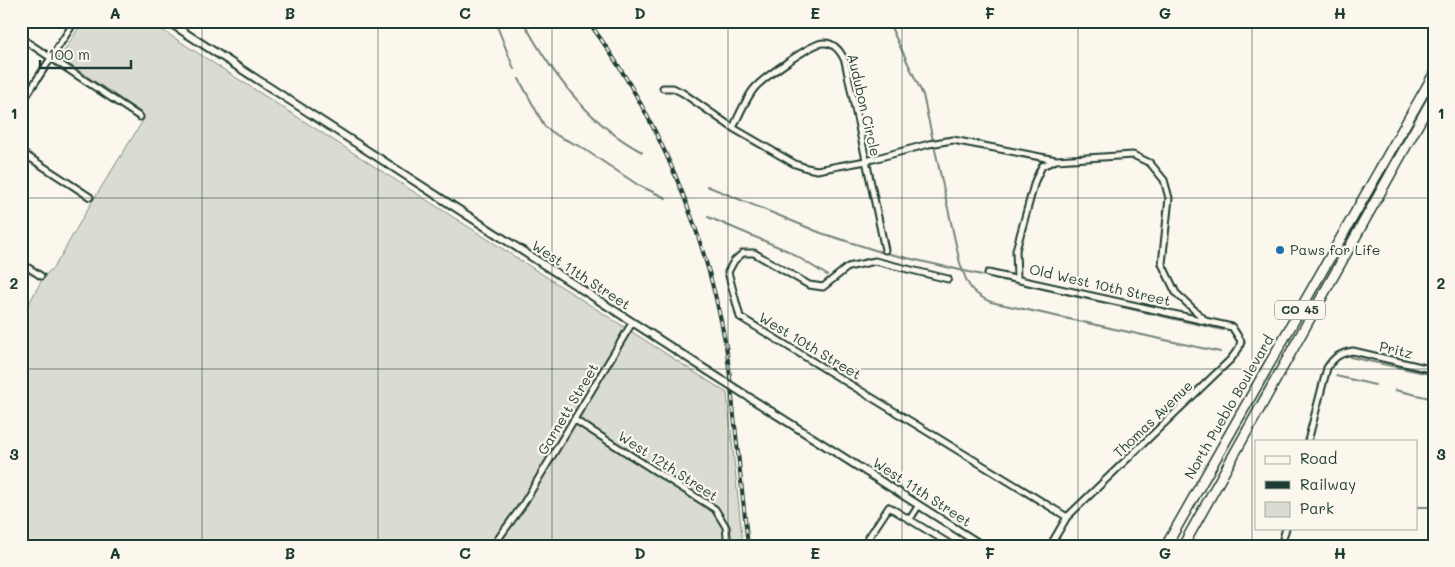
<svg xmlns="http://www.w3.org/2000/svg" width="1455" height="567" viewBox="0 0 1455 567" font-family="Mali,sans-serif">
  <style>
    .green { fill: #dbdcd1; stroke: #7d8c82 }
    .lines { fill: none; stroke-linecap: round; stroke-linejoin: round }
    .stream { stroke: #74847b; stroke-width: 2 }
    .minor-casing { stroke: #1f3d34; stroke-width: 9 }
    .tertiary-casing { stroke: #1f3d34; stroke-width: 10 }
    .primary-casing { stroke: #1f3d34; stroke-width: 12 }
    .minor { stroke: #fbf7ec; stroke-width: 5 }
    .tertiary { stroke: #fbf7ec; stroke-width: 6 }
    .primary { stroke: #fbf7ec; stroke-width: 9 }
    .rail-casing { stroke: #1f3d34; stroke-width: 4 }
    .rail { stroke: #fbf7ec; stroke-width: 2; stroke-dasharray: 5.5; stroke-linecap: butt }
    .tertiary-bridge-casing { stroke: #1f3d34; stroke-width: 10; stroke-linecap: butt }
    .tertiary-bridge { stroke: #fbf7ec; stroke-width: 6 }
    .grid { fill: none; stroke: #1f3d34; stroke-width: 1; stroke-opacity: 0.55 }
    .poi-dot { fill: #1f6fb2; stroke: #fbf7ec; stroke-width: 2 }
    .labels { text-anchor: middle; stroke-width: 4.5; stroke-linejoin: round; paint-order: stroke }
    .shield { fill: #fbf7ec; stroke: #61756b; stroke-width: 1 }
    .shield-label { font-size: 12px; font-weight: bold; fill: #1f3d34 }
    .street-label { font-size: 14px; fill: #1f3d34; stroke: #fbf7ec }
    .poi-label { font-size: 14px; fill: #1f3d34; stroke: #fbf7ec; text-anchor: start }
    .neatline { fill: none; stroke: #1f3d34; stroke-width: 2 }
    .grid-label { font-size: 16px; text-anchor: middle; font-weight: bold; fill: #1f3d34 }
  </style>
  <rect width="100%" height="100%" fill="#fbf7ec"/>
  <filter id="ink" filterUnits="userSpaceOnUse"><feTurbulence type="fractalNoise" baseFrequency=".02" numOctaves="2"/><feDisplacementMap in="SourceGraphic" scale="10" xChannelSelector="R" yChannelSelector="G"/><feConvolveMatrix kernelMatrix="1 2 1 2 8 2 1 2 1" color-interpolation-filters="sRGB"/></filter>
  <g filter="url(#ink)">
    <!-- green -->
    <path class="green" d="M83,21h65l579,372 16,153 -722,-1v-227l23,-42 9,-8 8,-12 26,-46 57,-91 -2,-6 -82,-55z"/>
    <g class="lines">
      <!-- stream -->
      <path class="stream" d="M495,21l19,48
        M523,21c28,52 66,103 119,131
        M888,21l35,74 37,168c7,21 10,30 31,39l229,50
        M519,79l26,48 13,9 23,11 57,38 28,13
        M707,186l114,47 60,19 342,78
        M708,217l80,34 39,24
        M1350,357l84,18
        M1336,376l39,9
        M1395,390l39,9
        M1416,507h18"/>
      <!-- minor casing -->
      <g class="minor-casing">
        <path id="minor" d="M21,38l119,79
          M663,88h10l10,5 50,35 62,36 12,4 10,2 49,-9 63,-17 24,-4 103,20
          M21,104l54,-83
          M733,128c6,-13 12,-27 20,-38 7,-10 59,-47 70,-47 12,-1 18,9 22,18l40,189
          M21,152l69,45
          M21,263l20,13
          M988,273l244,54 9,14 -2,7 -8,11 -164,158 -17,29
          M1017,278l-1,-28 19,-69 7,-15 14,-6 77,-5 17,8 14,17 5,18 -7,66 14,29 28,26
          M948,279l-73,-18 -27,6 -25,20 -14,-2 -55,-32h-11l-9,8 -6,11 12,45 327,200
          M575,420l140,89 11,18 2,19
          M1308,441l19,-73c7,-11 13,-15 26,-17l81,19
          M910,519l9,-14
          M493,546l29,-40 110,-183
          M863,546l26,-39 64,39
          M1281,546l5,-18"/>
      </g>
      <!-- tertiary casing -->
      <g class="tertiary-casing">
        <path id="tertiary" d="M167,21l541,350
          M758,403l225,143"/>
      </g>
      <!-- primary casing -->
      <g class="primary-casing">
        <path id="primary" d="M1166,546l268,-472
          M1183,546l251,-450"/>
      </g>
      <!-- minor -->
      <use href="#minor" class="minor"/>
      <!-- tertiary -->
      <use href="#tertiary" class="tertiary"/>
      <!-- primary -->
      <use href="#primary" class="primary"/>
      <!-- rail casing -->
      <g class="rail-casing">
        <path id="rail" d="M588,21c70,95 117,209 138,325 4,26 6,53 9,79 4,40 9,81 13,121"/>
      </g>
      <!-- rail -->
      <use href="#rail" class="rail"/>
      <!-- tertiary-bridge casing -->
      <g class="tertiary-bridge-casing">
        <path id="tertiary-bridge" d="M708,371l50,32"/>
      </g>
      <!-- tertiary-bridge -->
      <use href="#tertiary-bridge" class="tertiary-bridge"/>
    </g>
  </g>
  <!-- grid -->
  <path class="grid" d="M202,21v525M378,21v525M552,21v525M728,21v525M902,21v525M1078,21v525M1252,21v525M21,198h1413M21,369h1413"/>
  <!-- markers -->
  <circle class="poi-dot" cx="1280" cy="250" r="5"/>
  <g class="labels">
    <!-- shield labels -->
    <rect class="shield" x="1275" y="300.5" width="50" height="19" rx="4"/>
    <g class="shield-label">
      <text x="1300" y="314">CO 45</text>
    </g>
    <!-- street labels -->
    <g class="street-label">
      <text transform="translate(864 105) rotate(77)" y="5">Audubon Circle</text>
      <text transform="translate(581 275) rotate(33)" y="5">West 11th Street</text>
      <text transform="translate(1100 285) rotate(13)" y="5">Old West 10th Street</text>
      <text transform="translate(810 346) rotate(31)" y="5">West 10th Street</text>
      <text transform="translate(1396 350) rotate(13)" y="5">Pritz</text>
      <text transform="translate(1229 407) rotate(-60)" y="5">North Pueblo Boulevard</text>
      <text transform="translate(568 409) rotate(-59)" y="5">Garnett Street</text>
      <text transform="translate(1153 419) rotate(-44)" y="5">Thomas Avenue</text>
      <text transform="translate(668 466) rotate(33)" y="5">West 12th Street</text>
      <text transform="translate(922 492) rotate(33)" y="5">West 11th Street</text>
    </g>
    <!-- poi labels -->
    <g class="poi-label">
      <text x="1290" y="255">Paws for Life</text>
    </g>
  </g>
  <!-- margin -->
  <rect width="1455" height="567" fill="none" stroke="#fbf7ec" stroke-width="55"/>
  <!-- legend -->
  <rect x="1255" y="440" width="162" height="90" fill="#fbf7ec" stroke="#a3ada2"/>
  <rect x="1265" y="456" width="25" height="8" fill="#fbf7ec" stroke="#a3ada2"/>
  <text x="1300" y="464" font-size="15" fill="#1f3d34">Road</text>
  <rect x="1265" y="481" width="25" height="8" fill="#1f3d34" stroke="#a3ada2"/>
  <text x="1300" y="490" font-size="15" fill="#1f3d34">Railway</text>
  <rect x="1265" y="502" width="25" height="15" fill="#dbdcd1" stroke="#a3ada2"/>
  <text x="1300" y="514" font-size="15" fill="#1f3d34">Park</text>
  <!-- scale -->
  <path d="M40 60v8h91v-8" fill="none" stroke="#1f3d34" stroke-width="2.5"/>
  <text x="48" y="60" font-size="15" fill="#1f3d34" stroke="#fbf7ec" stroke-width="4" paint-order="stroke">100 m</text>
  <rect x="28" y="28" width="1400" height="512" class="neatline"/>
  <g class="grid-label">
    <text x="115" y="19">A</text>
    <text x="290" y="19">B</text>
    <text x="465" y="19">C</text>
    <text x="640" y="19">D</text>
    <text x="815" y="19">E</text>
    <text x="990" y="19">F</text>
    <text x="1165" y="19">G</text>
    <text x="1340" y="19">H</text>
    <text x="14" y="119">1</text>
    <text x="1441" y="119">1</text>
    <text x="14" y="289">2</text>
    <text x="1441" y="289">2</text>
    <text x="14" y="460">3</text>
    <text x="1441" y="460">3</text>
    <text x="115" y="559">A</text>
    <text x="290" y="559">B</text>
    <text x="465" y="559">C</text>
    <text x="640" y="559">D</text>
    <text x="815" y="559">E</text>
    <text x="990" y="559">F</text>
    <text x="1165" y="559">G</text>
    <text x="1340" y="559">H</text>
  </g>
</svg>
